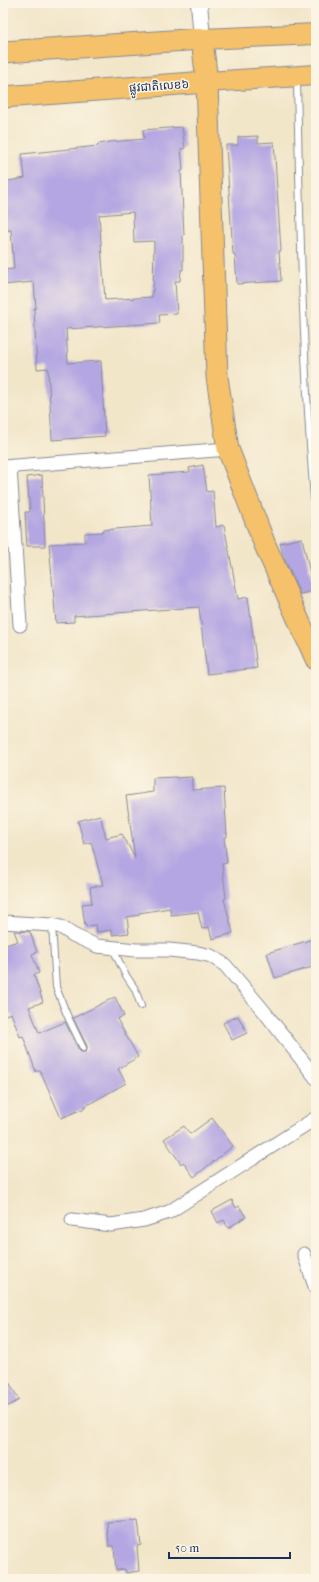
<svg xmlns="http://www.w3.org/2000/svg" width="319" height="1582" viewBox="0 0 319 1582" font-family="'IM FELL French Canon','Noto Sans Khmer',serif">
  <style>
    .building { fill: #b4a6e2; fill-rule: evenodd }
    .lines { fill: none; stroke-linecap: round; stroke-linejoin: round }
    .service-casing { stroke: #868a94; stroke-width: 8 }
    .minor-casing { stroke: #868a94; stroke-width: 15 }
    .tertiary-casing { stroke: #868a94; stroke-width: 18 }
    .primary-casing { stroke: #868a94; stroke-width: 22 }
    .trunk-casing { stroke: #868a94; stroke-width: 23 }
    .service { stroke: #fff; stroke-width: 6 }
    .minor { stroke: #fff; stroke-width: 13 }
    .tertiary { stroke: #fff; stroke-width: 16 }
    .primary { stroke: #f5c16b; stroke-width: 20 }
    .trunk { stroke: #f5c16b; stroke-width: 21 }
    .labels { text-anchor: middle; stroke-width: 3; stroke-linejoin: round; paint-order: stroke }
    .street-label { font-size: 12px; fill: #1b2f5e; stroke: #fcf5e5 }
  </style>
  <rect width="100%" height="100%" fill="#fcf5e5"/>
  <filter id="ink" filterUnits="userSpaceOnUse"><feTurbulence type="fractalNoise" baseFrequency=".025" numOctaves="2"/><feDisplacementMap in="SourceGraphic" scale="8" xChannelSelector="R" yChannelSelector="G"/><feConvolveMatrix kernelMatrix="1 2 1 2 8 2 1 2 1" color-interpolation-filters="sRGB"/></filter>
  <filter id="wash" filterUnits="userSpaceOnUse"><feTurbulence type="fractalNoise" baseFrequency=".012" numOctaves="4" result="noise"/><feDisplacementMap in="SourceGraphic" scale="16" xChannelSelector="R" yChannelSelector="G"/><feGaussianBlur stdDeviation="0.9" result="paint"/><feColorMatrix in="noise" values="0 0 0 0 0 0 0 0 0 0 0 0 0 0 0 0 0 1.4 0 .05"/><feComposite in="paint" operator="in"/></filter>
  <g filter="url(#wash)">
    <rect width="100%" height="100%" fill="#f2e6c9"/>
    <g id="blocks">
      <!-- building -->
      <path class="building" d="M182,127l3,21 -4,1 2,21 -2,1 3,64h-1v35h-2l-1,11h-5l2,33 -18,1 1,8 -94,6 2,34 33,-2 4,75 -53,4 -4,-72 -11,1 -3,-61h2l-2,-26 -31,3v-15l11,-1 -3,-39 -8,1v-49l22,-4 -3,-24 76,-8v-2l12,-2 34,-3 -1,-9zM133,212l1,30 20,-1 -1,50h-1v6l-47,3 -6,-85z
        M258,136v7l16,-1 7,109h-2l2,30 -44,3 -2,-30h-2l-7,-109h12v-8z
        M203,465l4,27 6,-1 3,36 8,-2 14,74 10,-2 9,71 -50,6 -8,-67 -125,9v6l-18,1 -7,-79 36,-2v-9l18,-1v-2l49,-4 -3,-51 41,-3 -1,-4z
        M42,475l3,71h-18l-2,-34h5l-3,-35z
        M302,538l12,53 -14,3 -17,-39 -3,-12z
        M176,777v1l16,-1v13l32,-2 3,49h-3l3,26 -5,1 4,34 -2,1 9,34 -21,6 -3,-12 -7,2 -4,-17 -27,3 -1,-7 -31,5v2l-12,2 2,16 -17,2v-5l-15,2 -1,-7 -11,1 -3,-22 10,-1 -2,-16 13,-2 -12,-43 -7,2 -6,-23 22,-6 6,23 16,-4 13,24 -9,-62 27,-4v-14z
        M14,931l16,1 7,20 -5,2 7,19 -5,2 9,27 -14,5 10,26 26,-11 14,28 2,2h4l2,-2v-4l-14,-28 42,-21 9,19 -7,3 21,38 -20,12 8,14 -42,24 1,1 -24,10 -21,-48 -4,2 -13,-36 -3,1 -9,-24 -8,3v-70l15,-5z
        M316,938v28l-41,12 -8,-25z
        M238,1016l9,17 -15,7 -9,-17z
        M212,1118l21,28 -39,31 -11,-15 -2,2 -17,-25 20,-13 6,8z
        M232,1200l4,8 3,-2 7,11 -18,11 -4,-8 -6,3 -6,-12z
        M3,1371l16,29 -16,9z
        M138,1520l3,25 -4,1 2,25 -13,2 -1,-4 -9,1 -2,-24h-5l-2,-24z"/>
    </g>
  </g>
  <g filter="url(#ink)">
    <use href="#blocks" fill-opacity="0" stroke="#868a94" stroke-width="1"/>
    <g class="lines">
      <!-- service casing -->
      <g class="service-casing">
        <path id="service" d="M297,80c3,147 6,295 19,443
          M316,146v10
          M52,925l4,62 11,28 16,33
          M113,949l12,25 10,15 6,17"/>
      </g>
      <!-- minor casing -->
      <g class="minor-casing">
        <path id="minor" d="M3,467l225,-18
          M10,467l10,158
          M3,922l49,3 9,2 12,8 24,11 39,4h33l29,3 13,3 14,9 38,45 53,68
          M72,1220l39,5 33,-5 25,-8 147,-94
          M304,1254l12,35"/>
      </g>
      <!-- tertiary casing -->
      <g class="tertiary-casing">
        <path id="tertiary" d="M199,3l3,36"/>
      </g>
      <!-- primary casing -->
      <g class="primary-casing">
        <path id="primary" d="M202,39l114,-5
          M207,82l109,-7"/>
      </g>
      <!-- trunk casing -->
      <g class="trunk-casing">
        <path id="trunk" d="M3,52l199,-13 5,43 10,295 11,72 37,96 51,114
          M3,97l204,-15"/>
      </g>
      <!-- service -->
      <use href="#service" class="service"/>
      <!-- minor -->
      <use href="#minor" class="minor"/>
      <!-- tertiary -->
      <use href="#tertiary" class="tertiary"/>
      <!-- primary -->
      <use href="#primary" class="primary"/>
      <!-- trunk -->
      <use href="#trunk" class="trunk"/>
    </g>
  </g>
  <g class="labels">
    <!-- street labels -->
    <g class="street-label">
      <text transform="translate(159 86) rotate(-4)" y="4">ផ្លូវជាតិលេខ៦</text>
    </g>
  </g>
  <!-- margin -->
  <rect width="319" height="1582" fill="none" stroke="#fcf5e5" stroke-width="16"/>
  <!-- scale -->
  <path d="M169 1552v6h121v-6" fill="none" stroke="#1b2f5e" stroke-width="2"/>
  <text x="175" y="1552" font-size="12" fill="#1b2f5e" stroke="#fcf5e5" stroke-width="3" paint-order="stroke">50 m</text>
</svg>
